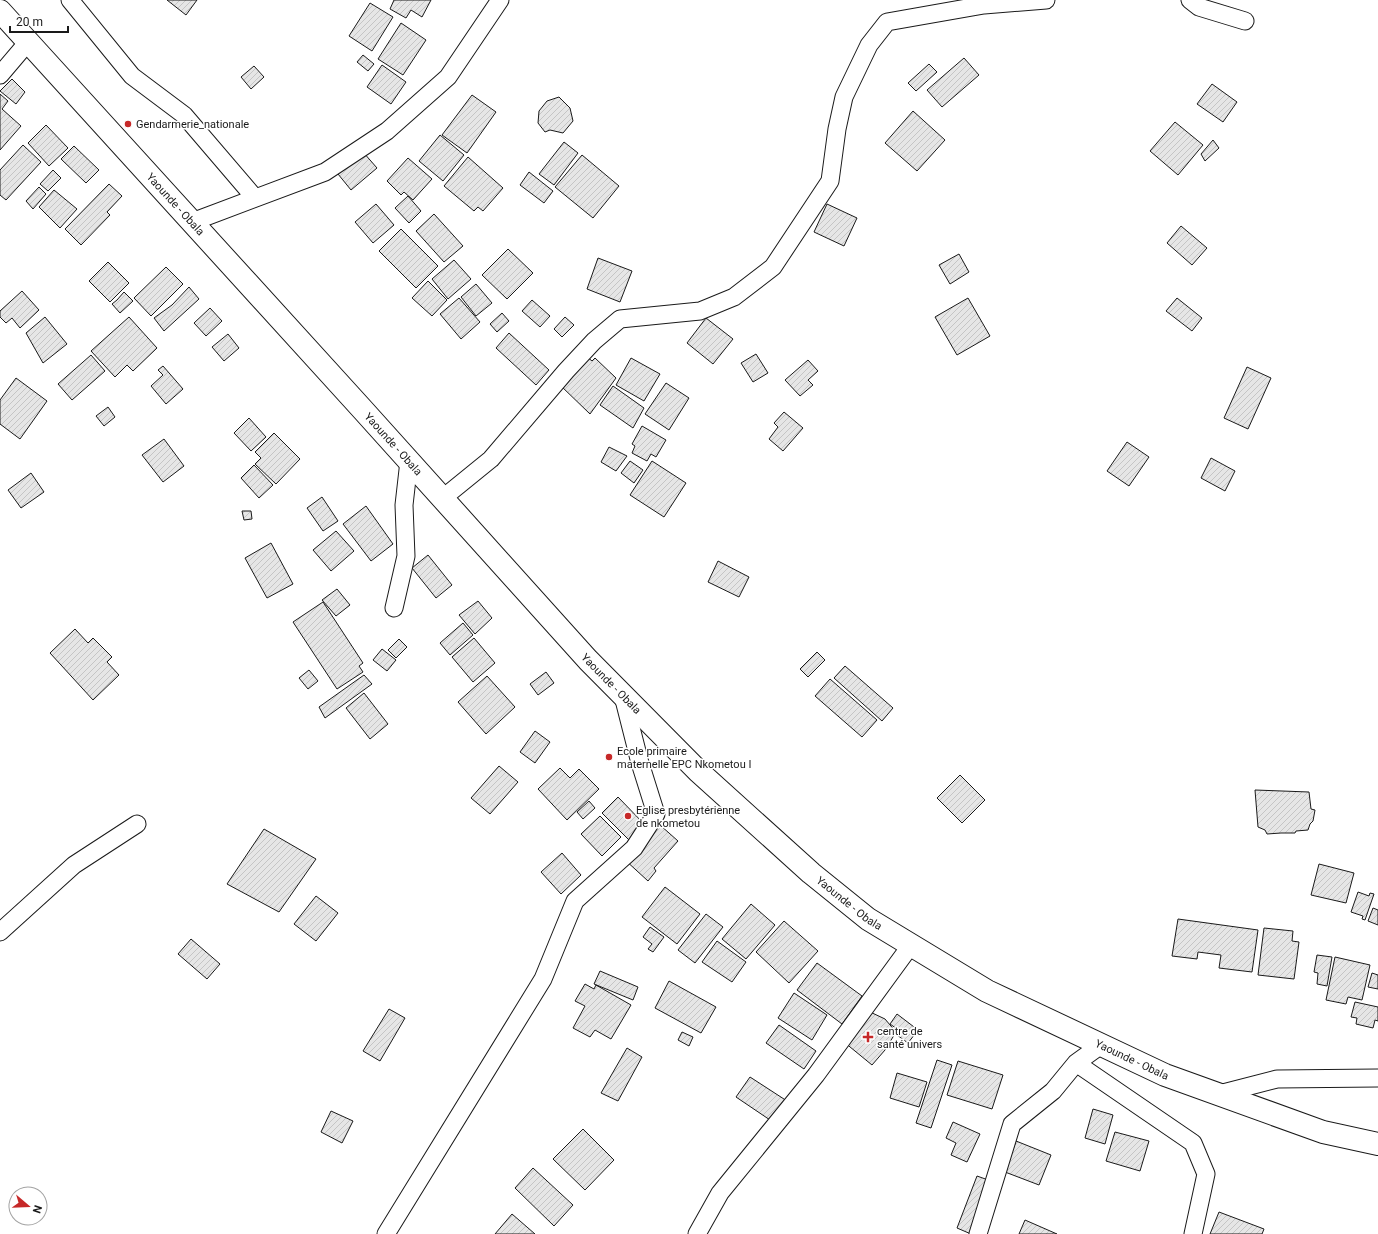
<svg xmlns="http://www.w3.org/2000/svg" width="1378" height="1234" viewBox="0 0 1378 1234" font-family="Roboto,sans-serif">
  <style>
    .building { fill: url(#building-hatch); stroke: #1a1a1a }
    .lines { fill: none; stroke-linecap: round; stroke-linejoin: round }
    .minor-casing { stroke: #1a1a1a; stroke-width: 19 }
    .trunk-casing { stroke: #1a1a1a; stroke-width: 24 }
    .minor { stroke: #fff; stroke-width: 17 }
    .trunk { stroke: #fff; stroke-width: 22 }
    .poi-dot { fill: #c62828; stroke: #fff; stroke-width: 1.5 }
    .labels { text-anchor: middle; stroke-width: 3; stroke-linejoin: round; paint-order: stroke }
    .poi-label { font-size: 11px; fill: #1a1a1a; stroke: #fff; text-anchor: start }
    .street-label { font-size: 11px; fill: #1a1a1a; stroke: #fff }
  </style>
  <defs>
    <pattern id="building-hatch" width="6" height="6" patternUnits="userSpaceOnUse"><rect width="6" height="6" fill="#e6e6e6"/><path d="M-1 1l2-2M0 6l6-6M5 7l2-2" fill="none" stroke="#c5c5c5"/></pattern>
  </defs>
  <rect width="100%" height="100%" fill="#fff"/>
  <!-- building -->
  <path class="building" d="M167,0h30l-11,15z
    M394,0h37l-9,17 -11,-7 -5,8 -16,-9z
    M370,3l23,14 -21,34 -23,-15z
    M401,23l25,17 -23,35 -25,-16z
    M363,55l11,9 -6,7 -11,-9z
    M964,58l15,17 -37,32 -15,-17z
    M929,64l8,8 -21,19 -8,-8z
    M382,65l24,17 -15,22 -24,-17z
    M254,66l10,11 -13,12 -10,-12z
    M12,79l13,13 -9,12 -16,-13z
    M1212,84l25,18 -14,20 -26,-18z
    M0,94l8,7 -6,8 19,17 -21,24z
    M472,95l24,17 -29,41 -25,-18z
    M559,97l11,11 3,13 -10,12 -13,-3 -5,2 -7,-9 1,-12 8,-10z
    M913,111l32,29 -28,31 -32,-28z
    M1175,122l28,23 -25,30 -28,-24z
    M46,125l22,23 -19,18 -21,-23z
    M440,135l24,20 -21,26 -24,-20z
    M1213,140l6,8 -14,13 -4,-7z
    M564,142l14,11 -24,32 -15,-11z
    M23,145l18,17 -35,38 -6,-5v-25z
    M74,146l25,24 -13,13 -25,-24z
    M363,152l14,16 -26,22 -13,-16z
    M582,155l37,31 -26,32 -38,-31z
    M468,157l35,31 -20,23 -5,-4 -4,4 -30,-25z
    M408,158l24,21 -19,21 -9,-8 -3,3 -14,-14z
    M53,170l8,8 -13,13 -8,-7z
    M529,172l24,19 -9,12 -24,-18z
    M109,184l13,12 -15,16 3,3 -29,30 -16,-16z
    M39,187l7,7 -13,15 -7,-8z
    M54,190l23,19 -17,19 -21,-21z
    M408,196l13,15 -12,12 -14,-15z
    M376,204l18,21 -21,18 -18,-21z
    M827,204l30,14 -13,28 -30,-14z
    M434,214l29,32 -19,16 -28,-31z
    M1181,226l26,22 -15,17 -25,-22z
    M401,229l37,37 -22,22 -37,-37z
    M508,249l25,24 -26,26 -25,-24z
    M959,254l10,18 -19,12 -11,-19z
    M598,258l34,13 -12,31 -33,-13z
    M454,260l17,19 -23,20 -16,-20z
    M108,262l21,21 -19,19 -21,-21z
    M166,267l17,17 -32,32 -17,-18z
    M428,281l19,19 -15,16 -20,-18z
    M476,284l16,19 -16,13 -15,-19z
    M189,287l10,12 -35,32 -10,-13 18,-13z
    M22,291l17,19 -19,18 -8,-10 -6,5 -6,-6v-6z
    M124,292l9,9 -13,12 -8,-9 5,-4z
    M459,298l21,24 -19,17 -21,-25z
    M968,298l22,38 -33,19 -22,-38z
    M1177,298l25,20 -10,13 -26,-20z
    M532,300l18,16 -10,11 -18,-16z
    M210,308l12,13 -16,15 -12,-13z
    M502,313l7,8 -12,11 -7,-8z
    M45,317l22,27 -24,19 -17,-30z
    M129,317l28,31 -24,23 -6,-6 -12,12 -24,-26z
    M565,317l9,8 -12,12 -8,-8z
    M706,318l27,21 -20,25 -26,-21z
    M509,333l40,37 -13,15 -40,-37z
    M228,334l11,14 -15,13 -12,-14z
    M756,354l12,19 -15,9 -12,-19z
    M91,355l14,16 -33,29 -14,-16z
    M586,356l6,5 3,-3 21,20 -26,36 -30,-29z
    M631,358l29,16 -16,27 -28,-16z
    M808,360l10,11 -10,9 5,5 -13,11 -15,-16z
    M163,366l20,23 -17,15 -15,-18 12,-11 -5,-5z
    M1247,367l24,11 -23,51 -24,-11z
    M16,378l31,23 -27,38 -20,-15v-24z
    M666,383l23,15 -20,32 -24,-16z
    M613,386l31,22 -11,20 -33,-23z
    M108,407l7,10 -11,9 -8,-10z
    M784,412l19,16 -20,23 -14,-12 9,-12 -4,-4z
    M249,418l17,19 -15,14 -17,-18z
    M642,426l24,14 -10,17 -5,-3 -4,7 -15,-8 3,-7 -3,-2z
    M274,433l26,26 -24,25 -21,-20 6,-6 -6,-6z
    M164,439l20,27 -21,16 -21,-27z
    M1127,442l22,15 -20,29 -22,-15z
    M609,447l18,9 -11,15 -15,-9z
    M1211,458l24,13 -10,20 -24,-13z
    M630,461l13,9 -9,13 -13,-10z
    M652,461l34,22 -22,34 -34,-22z
    M254,465l19,20 -14,13 -18,-20z
    M31,473l13,19 -23,16 -13,-18z
    M322,497l16,24 -15,10 -16,-23z
    M366,506l27,38 -22,17 -28,-37z
    M242,511h9l1,8 -8,1z
    M336,531l18,20 -23,20 -18,-21z
    M271,543l22,41 -26,14 -22,-40z
    M428,555l24,30 -16,13 -24,-30z
    M718,561l31,16 -10,20 -31,-15z
    M337,589l13,16 -14,11 -14,-16z
    M478,601l14,17 -17,16 -16,-19z
    M323,602l40,61 -4,3 4,6 -26,17 -44,-67z
    M463,623l10,12 -23,20 -10,-12z
    M75,629l13,14 5,-5 19,19 -5,5 12,13 -26,25 -43,-47z
    M474,638l21,25 -22,19 -21,-25z
    M399,639l8,8 -11,11 -8,-8z
    M382,649l14,11 -9,11 -14,-11z
    M817,652l8,8 -17,17 -8,-8z
    M845,666l48,42 -11,13 -48,-43z
    M309,670l9,11 -10,8 -9,-11z
    M546,672l8,11 -16,12 -8,-11z
    M364,675l8,9 -47,34 -6,-11z
    M487,676l28,31 -29,27 -28,-32z
    M830,679l47,41 -15,17 -47,-41z
    M364,693l24,31 -18,15 -24,-31z
    M535,731l15,11 -15,21 -15,-11z
    M499,766l19,16 -28,32 -19,-16z
    M560,768l10,10 9,-9 20,20 -32,31 -29,-31z
    M960,775l25,25 -23,23 -25,-25z
    M1255,790l54,2 2,17 4,1 -2,11 -3,3 -2,6 -12,1 -1,2h-14l-14,1 -2,-4 -7,-3z
    M618,797l28,29 -15,16 -29,-29z
    M589,801l6,7 -12,11 -6,-7z
    M600,816l21,21 -19,19 -21,-22z
    M660,825l18,16 -24,27 2,3 -8,10 -24,-22 10,-5z
    M264,829l52,30 -37,53 -52,-28z
    M562,853l19,22 -20,19 -20,-22z
    M1319,864l35,9 -8,30 -35,-8z
    M665,887l35,27 -23,30 -35,-27z
    M1358,892l11,4 1,-3 4,1 -9,26 -3,-1 1,-3 -12,-4z
    M316,896l22,17 -22,28 -22,-17z
    M751,904l24,21 -29,34 -24,-20z
    M1373,908l5,2v15l-10,-4z
    M706,914l17,13 -28,36 -17,-13z
    M1178,919l80,11 -6,42 -33,-4 2,-13 -23,-3 -1,7 -25,-3z
    M784,921l34,30 -29,32 -33,-31z
    M650,927l14,10 -11,15 -5,-3 4,-5 -9,-7z
    M1264,928l29,3 -1,10 7,1 -5,37 -36,-4z
    M191,939l29,25 -13,15 -29,-25z
    M717,941l29,21 -14,20 -30,-20z
    M1317,955l15,2 -5,29 -10,-2 1,-11 -4,-1z
    M1335,957l35,8 -8,35 -14,-3 -2,7 -20,-4z
    M817,963l45,33 -20,28 -45,-34z
    M600,971l38,16 -5,13 -39,-16z
    M1372,973l6,2v14l-10,-2z
    M669,981l47,26 -15,26 -46,-25z
    M585,984l9,5 2,-4 35,20 -20,34 -16,-9 -5,7 -17,-9 12,-22 -10,-5z
    M794,993l33,22 -15,25 -34,-22z
    M1355,1002l23,5v14l-3,-1 -2,8 -17,-4 1,-6 -6,-1z
    M389,1009l16,9 -25,43 -17,-10z
    M868,1011l17,8 11,13 -11,18 -13,15 -28,-23z
    M897,1014l21,16 -10,13 -11,-8 3,-4 -10,-7z
    M779,1025l37,26 -12,18 -38,-26z
    M682,1032l11,5 -4,9 -11,-6z
    M627,1048l15,9 -24,44 -17,-8z
    M937,1060l15,5 -21,63 -15,-5z
    M958,1061l45,14 -11,34 -45,-14z
    M897,1073l30,9 -8,25 -29,-9z
    M750,1077l37,24 -14,21 -37,-25z
    M1093,1109l20,6 -8,29 -20,-6z
    M331,1111l22,10 -11,22 -21,-11z
    M953,1122l27,12 -13,28 -16,-7 5,-12 -10,-5z
    M583,1129l31,31 -29,30 -32,-31z
    M1115,1132l34,9 -9,30 -34,-10z
    M1016,1141l35,14 -12,30 -34,-13z
    M533,1168l40,37 -19,21 -39,-38z
    M977,1176l14,5 -20,53 -14,-6z
    M1219,1212l45,17 -2,5h-52z
    M512,1214l23,20h-40z
    M1025,1220l32,14h-38z"/>
  <g class="lines">
    <!-- minor casing -->
    <g class="minor-casing">
      <path id="minor" d="M70,0l62,76 52,39 71,83
        M1190,0l9,7 46,14
        M0,75l28,-33
        M192,222l133,-50 62,-41 61,-54 52,-77
        M443,498l48,-39 75,-88 28,-30 26,-22 80,-8 34,-14 39,-30 57,-86 7,-52 7,-32 25,-52 18,-23 97,-17 62,-5
        M394,608l12,-52 -2,-51 5,-44
        M0,932l74,-67 63,-41
        M1076,1063l117,80 13,31 -13,60
        M1219,1094l58,-15 101,-1
        M386,1234l157,-255 32,-78 59,-53 22,-34 -16,-51 -17,-67
        M697,1234l23,-41 96,-118 95,-130
        M978,1234l34,-110 41,-33 23,-28 25,-18"/>
    </g>
    <!-- trunk casing -->
    <g class="trunk-casing">
      <g id="trunk">
        <path id="s1" d="M0,11l363,399 225,250 110,111 113,102 57,46 119,72 178,84 158,57 55,12"/>
      </g>
    </g>
    <!-- minor -->
    <use href="#minor" class="minor"/>
    <!-- trunk -->
    <use href="#trunk" class="trunk"/>
  </g>
  <!-- markers -->
  <g class="poi-dot">
    <circle cx="128" cy="124" r="4"/>
    <circle cx="609" cy="757" r="4"/>
    <circle cx="628" cy="816" r="4"/>
    <path d="M866 1031h4v4h4v4h-4v4h-4v-4h-4v-4h4z"/>
  </g>
  <g class="labels">
    <!-- poi labels -->
    <g class="poi-label">
      <text x="136" y="128">Gendarmerie_nationale</text>
      <text x="617" y="755">Ecole primaire<tspan x="617" dy="13">maternelle EPC Nkometou I</tspan></text>
      <text x="636" y="814">Eglise presbytérienne<tspan x="636" dy="13">de nkometou</tspan></text>
      <text x="877" y="1035">centre de<tspan x="877" dy="13">santé univers</tspan></text>
    </g>
    <!-- street labels -->
    <g class="street-label">
      <text dy="4" stroke="none"><textPath href="#s1" startOffset="261">Yaounde - Obala</textPath></text>
      <text dy="4" stroke="none"><textPath href="#s1" startOffset="585">Yaounde - Obala</textPath></text>
      <text dy="4" stroke="none"><textPath href="#s1" startOffset="909">Yaounde - Obala</textPath></text>
      <text dy="4" stroke="none"><textPath href="#s1" startOffset="1233">Yaounde - Obala</textPath></text>
      <text dy="4" stroke="none"><textPath href="#s1" startOffset="1557">Yaounde - Obala</textPath></text>
    </g>
  </g>
  <!-- north arrow -->
  <g transform="translate(28 1206) rotate(109)"><circle r="19" fill="#ffffff" stroke="#a3a3a3"/>
  <path d="M0-3L7 15L0 10L-7 15Z" fill="#c62828"/>
  <text y="-6" font-size="11" font-weight="bold" text-anchor="middle" fill="#1a1a1a">N</text>
  </g>
  <!-- scale -->
  <path d="M10 26v6h58v-6" fill="none" stroke="#1a1a1a" stroke-width="2"/>
  <text x="16" y="26" font-size="12" fill="#1a1a1a" stroke="#ffffff" stroke-width="3" paint-order="stroke">20 m</text>
</svg>
